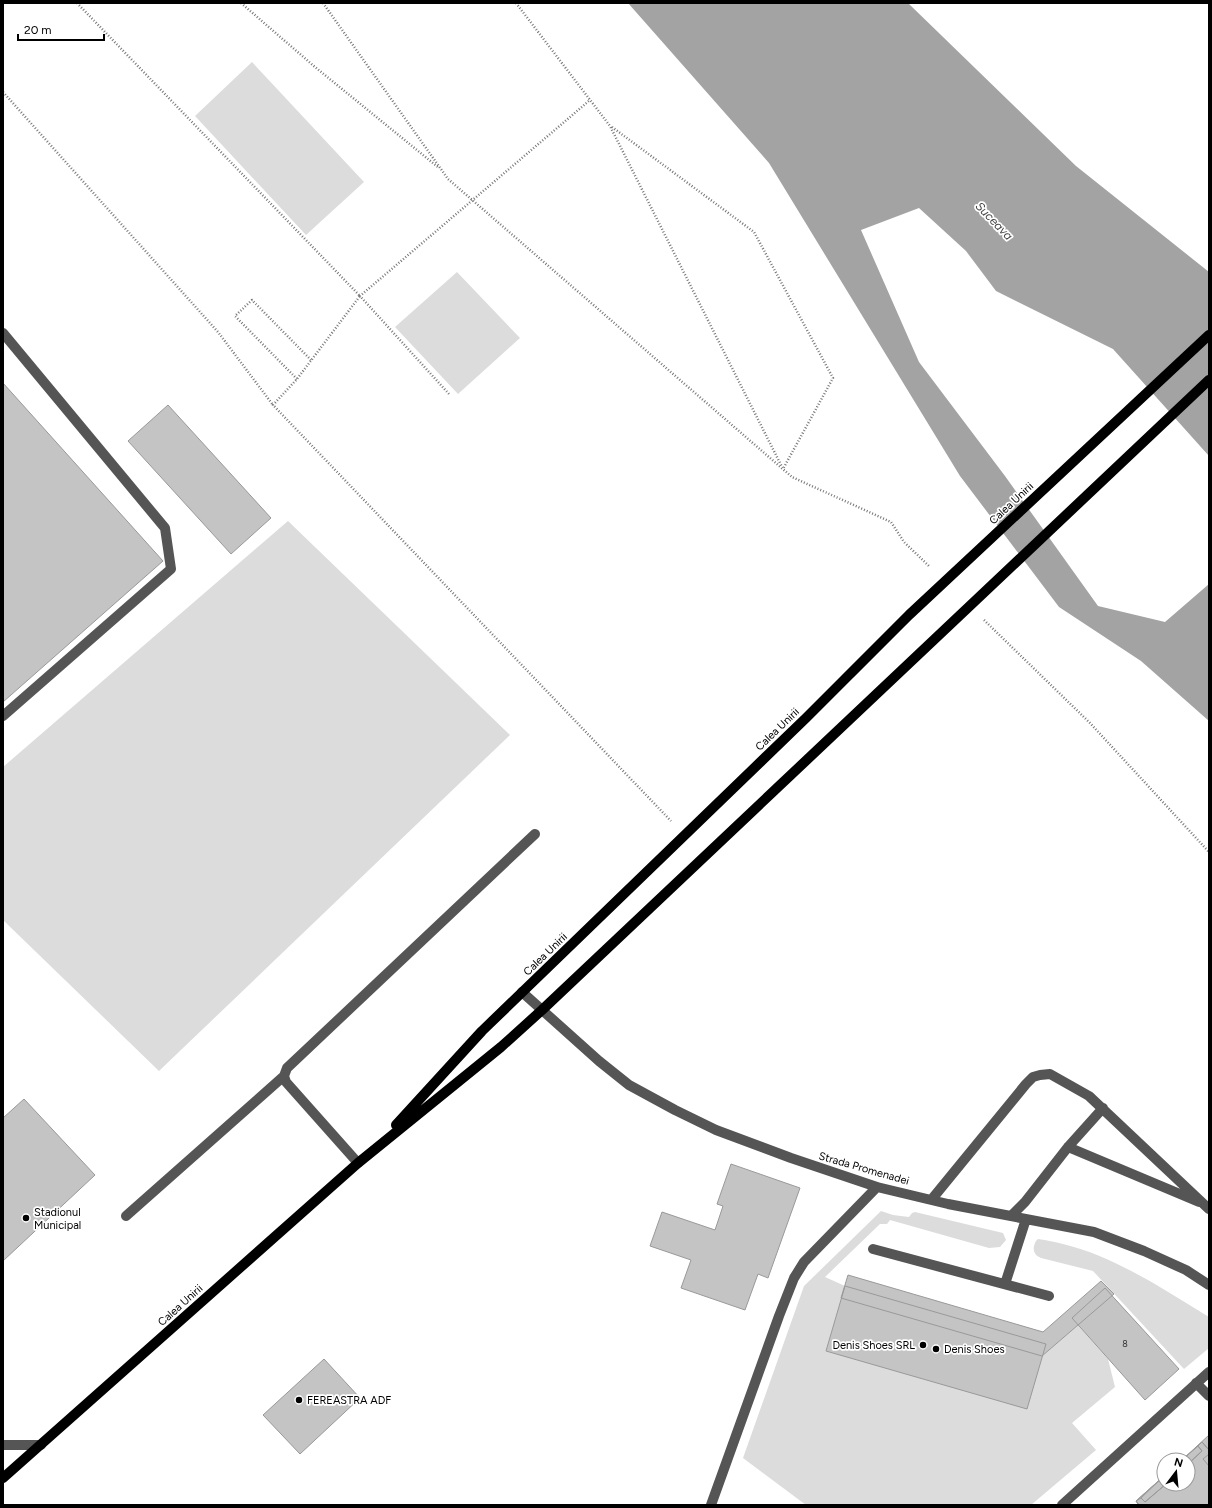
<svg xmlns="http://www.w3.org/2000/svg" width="1212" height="1508" viewBox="0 0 1212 1508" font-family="Figtree,sans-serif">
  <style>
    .green { fill: #dcdcdc }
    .water { fill: #a3a3a3 }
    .building { fill: #c4c4c4; stroke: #999 }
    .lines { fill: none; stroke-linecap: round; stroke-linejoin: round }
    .path { stroke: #777; stroke-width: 2.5; stroke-dasharray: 1 2; stroke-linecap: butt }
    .minor { stroke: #555; stroke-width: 10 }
    .major { stroke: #000; stroke-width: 10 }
    .poi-dot { fill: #000; stroke: #fff; stroke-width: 1.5 }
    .labels { text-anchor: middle; stroke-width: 3.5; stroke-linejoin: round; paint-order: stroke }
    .number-label { font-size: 9px; fill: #313131 }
    .street-label { font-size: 11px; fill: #000; stroke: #fff }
    .poi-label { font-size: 11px; fill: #000; stroke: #fff; text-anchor: start }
    .water-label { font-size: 12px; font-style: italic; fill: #444; stroke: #fff }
  </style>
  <rect width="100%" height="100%" fill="#fff"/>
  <!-- green -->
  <path class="green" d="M252,62l112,120 -58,53 -111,-119z
    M457,272l63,66 -62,56 -63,-67z
    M288,521l222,214 -351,336 -156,-151v-153z
    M881,1211l12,4 16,2 3,-4 3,-1 88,21 3,7 -6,7 -11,1 -99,-28 -3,4h-7l-55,53 20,9 -19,65 216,5 36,-31 30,34 7,28 -43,36 24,27 -65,55h-225l-63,-47 61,-172z
    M1038,1239c9,1 17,3 25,5 53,13 100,45 146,73v31l-25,21 -91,-98 -52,-13c-8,-3 -9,-10 -5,-17z"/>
  <!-- water -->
  <path class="water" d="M628,3h280l168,163 133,106v184l-96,-107 -117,-58 -30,-40 -47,-43 -58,22 58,132 86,114 93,130 67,16 44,-38v137l-68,-60 -82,-54 -99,-131 -191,-313z"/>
  <!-- building -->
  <path class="building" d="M3,383l160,178 -160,141z
    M168,405l103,113 -40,36 -103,-113z
    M24,1099l71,76 -92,86v-143z
    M731,1164l69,24 -32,90 -10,-4 -13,36 -64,-22 10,-28 -41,-14 12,-34 53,18 8,-24 -6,-2z
    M848,1275l195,57 58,-51 13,13 -72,62 -201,-58z
    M845,1286l201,58 -19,65 -201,-58z
    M1105,1288l74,81 -34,31 -73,-82z
    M324,1359l36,39 -60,56 -37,-39z
    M1209,1435v70h-70l-3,-4 28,-25v8h24v-24h-6z
    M1202,1442l7,8v4l-6,5 6,7v39h-70l-3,-4 5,-3 4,4 21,-18h22v-20l14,-13 -4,-5z
    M1202,1442l7,8v55h-70l-3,-4 28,-25v8h24v-24h-6z
    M1198,1446l4,5 -14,13v-4h-6z
    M1164,1476v8h2l-21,18 -4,-4z"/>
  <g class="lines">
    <!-- path -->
    <path class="path" d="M77,3l283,293 -63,83 -24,26 398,416
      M241,3l74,64 124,101
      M323,3l125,176 344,298 99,45 13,20 26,25
      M516,3l94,123 172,341
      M3,92l215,240 55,73
      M612,127l142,105 79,146 -50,91
      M297,379l-62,-63 17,-16 59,60
      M449,394l-89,-98 230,-196
      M984,620l106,103 119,129"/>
    <!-- minor -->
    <path class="minor" d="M3,333l162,195 6,41 -168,147
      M522,992l77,69 30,24 46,25 41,20 75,28 86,29 71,17 146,28 50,19 42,19 23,15
      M1068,1147l131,55
      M358,1163l-72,-81 -2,-6 3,-8 248,-234
      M932,1199l94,-115 7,-7 7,-2 10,-1 39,22 120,113
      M126,1216l158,-140
      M1011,1216l14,-14 43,-55 35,-39
      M873,1249l176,47
      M1005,1284l21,-65
      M1196,1383l13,13
      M3,1445h38
      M711,1505l68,-189 15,-38 10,-16 73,-75
      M1062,1505l147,-133"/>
    <!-- major -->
    <path class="major" d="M396,1125l86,-94 324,-313 103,-103 300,-280
      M3,1478l355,-315 143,-116 41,-37 667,-630"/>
  </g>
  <!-- markers -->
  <g class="poi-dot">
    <circle cx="26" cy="1218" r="4"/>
    <circle cx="923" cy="1345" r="4"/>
    <circle cx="936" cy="1349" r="4"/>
    <circle cx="299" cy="1400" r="4"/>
  </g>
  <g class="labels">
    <!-- number labels -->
    <g class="number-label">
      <text x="1125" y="1347">8</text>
    </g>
    <!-- street labels -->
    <g class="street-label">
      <text transform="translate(1011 503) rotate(-43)" y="4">Calea Unirii</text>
      <text transform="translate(777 729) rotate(-44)" y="4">Calea Unirii</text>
      <text transform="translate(545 954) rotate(-44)" y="4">Calea Unirii</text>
      <text transform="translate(864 1168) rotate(16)" y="4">Strada Promenadei</text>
      <text transform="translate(180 1305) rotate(-42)" y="4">Calea Unirii</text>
    </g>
    <!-- poi labels -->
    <g class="poi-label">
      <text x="34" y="1216">Stadionul<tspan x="34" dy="13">Municipal</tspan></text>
      <text x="915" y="1349" text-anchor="end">Denis Shoes SRL</text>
      <text x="944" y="1353">Denis Shoes</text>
      <text x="307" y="1404">FEREASTRA ADF</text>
    </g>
    <!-- water labels -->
    <g class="water-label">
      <text transform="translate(994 221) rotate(46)" y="4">Suceava</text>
    </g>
  </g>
  <!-- border -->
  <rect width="1212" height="1508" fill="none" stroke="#000000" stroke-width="8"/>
  <!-- north arrow -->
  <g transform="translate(1176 1472) rotate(16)"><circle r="19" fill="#ffffff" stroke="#999999"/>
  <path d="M0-3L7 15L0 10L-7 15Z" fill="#000000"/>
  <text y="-6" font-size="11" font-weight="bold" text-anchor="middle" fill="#000000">N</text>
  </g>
  <!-- scale -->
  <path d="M18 34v6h86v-6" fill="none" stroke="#000000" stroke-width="2"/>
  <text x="24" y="34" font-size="12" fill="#000000" stroke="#ffffff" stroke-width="3" paint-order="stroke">20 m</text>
</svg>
